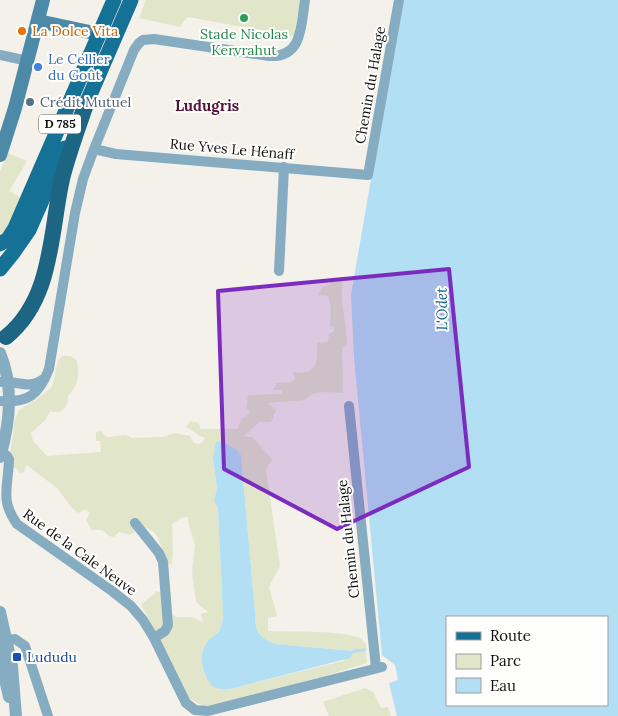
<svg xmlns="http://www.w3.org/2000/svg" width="618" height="716" viewBox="0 0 618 716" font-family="Lora,serif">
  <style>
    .green { fill: #e1e5ca; fill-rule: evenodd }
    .water { fill: #b2dff4; fill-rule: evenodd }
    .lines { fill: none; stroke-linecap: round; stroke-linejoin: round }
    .stream { stroke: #b2dff4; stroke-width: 3 }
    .minor { stroke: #85acc1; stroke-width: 10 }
    .tertiary { stroke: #85acc1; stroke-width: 12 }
    .secondary { stroke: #4d8aa8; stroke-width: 14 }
    .primary { stroke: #157296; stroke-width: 15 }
    .trunk { stroke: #1c6684; stroke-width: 16 }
    .marked { fill: #7b2cbf; fill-opacity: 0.2; stroke: #7b2cbf; stroke-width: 4; stroke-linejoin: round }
    .leisure-dot { fill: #2e9e5b; stroke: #fefefc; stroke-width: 2 }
    .food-dot { fill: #e8710a; stroke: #fefefc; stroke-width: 2 }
    .shop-dot { fill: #3f7fe0; stroke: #fefefc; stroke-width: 2 }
    .service-dot { fill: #5c6f8a; stroke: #fefefc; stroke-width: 2 }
    .transit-dot { fill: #1a4fb4; stroke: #fefefc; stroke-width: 2 }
    .labels { text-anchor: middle; stroke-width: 4; stroke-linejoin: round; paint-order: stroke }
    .shield { fill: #fefefc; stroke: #575755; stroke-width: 1 }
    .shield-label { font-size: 12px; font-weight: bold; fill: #100f0d }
    .food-label { font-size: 14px; fill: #c56008; stroke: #fefefc; text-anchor: start }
    .leisure-label { font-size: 14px; fill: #27864d; stroke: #fefefc }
    .shop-label { font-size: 14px; fill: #366cbe; stroke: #fefefc; text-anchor: start }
    .street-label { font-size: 14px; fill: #100f0d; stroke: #fefefc }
    .service-label { font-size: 14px; fill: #4e5e75; stroke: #fefefc; text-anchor: start }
    .transit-label { font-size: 14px; fill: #164399; stroke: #fefefc; text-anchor: start }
    .neighbourhood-label { font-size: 15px; font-weight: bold; fill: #541435; stroke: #fefefc }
    .water-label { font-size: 15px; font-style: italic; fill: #0e607d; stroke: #fefefc }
  </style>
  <rect width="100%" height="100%" fill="#f4f0ea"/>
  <!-- green -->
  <path class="green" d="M146,0h154l-6,36 -106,-19 -6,6 -1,4 -42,-9z
    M8,153l19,8 -18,30 12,7 -13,31 -8,7v-65z
    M342,281c-2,22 5,43 5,64l-5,3 1,45c-14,0 -28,-4 -38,7l-38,3 9,7 -5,12h-12l-16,15h9l20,22 -6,12 14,95 -11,21 8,29 -9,2v13c21,1 77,-1 94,8l1,3 3,1 1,20 -49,15 -3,-4 2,4 -110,30 -18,-10 -48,-94 14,-10v-3l6,1 3,19 13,6h15l11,5 -2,-8 7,-2 -12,-10 -4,-30 3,-27 -6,-19 -1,-9 -7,1 -9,6 1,30 -2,11 -4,-2 -9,-25 -4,-6 -18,-9 -1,8 -5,4 -11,-3 -5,5 -5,-1 -7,-6h-10l-6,-10 4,-7 -5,-4 -7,4 -6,-5 -15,-20 -29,-22h-2l-2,6 -4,1 -4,-5h-4l-2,-15 5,-34 4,-9 18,-11 15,-12 6,-26 5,-5h7l7,4c2,15 2,25 -9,36 1,11 -7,19 -18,15l-4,8 -15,14 2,8 14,15 54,-4 -1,-11h-4v-9l5,-1 2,3 5,3 18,-2 6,3 30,-1 13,-4 15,3 4,7 4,1 5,-2 2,-4c-6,-1 -12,-8 -19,-11l4,-6 9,2 1,6h37l5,-10 7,-5 1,-3 -4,-3 2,-13 34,-1v-4h-9l4,-7 15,-1 4,-4 -3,-3 1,-3c24,4 24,-12 23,-29l11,-1 1,-8 5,-3v-3l-4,-2 1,-18 -3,-12 -10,-1 4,-8 7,-2 2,-3zM222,441l15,9 4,5 14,158c0,18 3,24 20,31l79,7 -11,10 -113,28 -24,-14c-9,-27 -1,-27 15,-46l2,-13 -5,-108 -4,-7 3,-14 -4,-29z
    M365,688l8,4 8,16 7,-1 3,9h-62l-6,-14z"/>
  <!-- water -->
  <path class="water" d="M402,0h216v716h-221l-8,-33 9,-3 -3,-15 -13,-10 -28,-298 -3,-62zM447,617h160v88h-160z
    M222,441l15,9 4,5 14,158c0,18 3,24 20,31l79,7 -4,7 -120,31c-6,0 -11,1 -16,-2 -10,-8 -16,-30 -9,-41 8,-15 16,-7 18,-30l-5,-108 -4,-7 3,-14 -4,-29 3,-16z"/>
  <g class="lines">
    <!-- stream -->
    <path class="stream" d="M354,651l10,-1"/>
    <!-- minor -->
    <path class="minor" d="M0,55l28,6
      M94,149l22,5 252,21 31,-175
      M279,271l5,-104
      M0,382c19,-2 28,9 45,-4
      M0,401c28,2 39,-6 49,-32l26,-156 8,-34 11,-30 40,-99 5,-7 4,-3 11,-1 115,17c34,2 32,-31 36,-56
      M349,406l27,262
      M0,453l6,2 3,4c-1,30 -9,41 8,65l95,67 19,15 12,14 11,18 32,65 9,7 13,1 174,-44
      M135,523l24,30 4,9 5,63 -3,6 -11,7
      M0,641l15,-2 10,7 23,70"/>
    <!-- tertiary -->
    <path class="tertiary" d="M0,353c14,33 10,70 0,104
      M0,612l12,54 4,50
      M1,645l4,34 4,18"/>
    <!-- secondary -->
    <path class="secondary" d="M38,21l61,13
      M0,155l15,-47 28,-108"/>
    <!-- primary -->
    <path class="primary" d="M80,118l51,-118
      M0,244l8,-5 7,-11 99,-228
      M0,269l13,-16 16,-23 36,-82"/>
    <!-- trunk -->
    <path class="trunk" d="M6,337c47,-38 44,-104 56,-158 6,-24 15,-48 23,-72"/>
  </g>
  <!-- marked area -->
  <path class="marked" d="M449,269l20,198 -132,62 -113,-60 -6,-178z"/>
  <!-- markers -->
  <circle class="leisure-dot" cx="244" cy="18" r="5"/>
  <circle class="food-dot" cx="22" cy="31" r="5"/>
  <circle class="shop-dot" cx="38" cy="67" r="5"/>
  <circle class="service-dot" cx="30" cy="102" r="5"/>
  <rect class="transit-dot" x="12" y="652" width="10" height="10" rx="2.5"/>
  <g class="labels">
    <!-- shield labels -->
    <rect class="shield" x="39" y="114.5" width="42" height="19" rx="4"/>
    <g class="shield-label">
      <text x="60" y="128">D 785</text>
    </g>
    <!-- food labels -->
    <g class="food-label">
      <text x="32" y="36">La Dolce Vita</text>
    </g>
    <!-- leisure labels -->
    <g class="leisure-label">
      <text x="244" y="39">Stade Nicolas<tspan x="244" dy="16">Kervrahut</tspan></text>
    </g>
    <!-- shop labels -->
    <g class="shop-label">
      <text x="48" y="64">Le Cellier<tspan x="48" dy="16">du Goût</tspan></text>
    </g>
    <!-- street labels -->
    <g class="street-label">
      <text transform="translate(370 85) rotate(-80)" y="5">Chemin du Halage</text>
      <text transform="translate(232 149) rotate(5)" y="5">Rue Yves Le Hénaff</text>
      <text transform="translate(348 539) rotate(-96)" y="5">Chemin du Halage</text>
      <text transform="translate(80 552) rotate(36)" y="5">Rue de la Cale Neuve</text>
    </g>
    <!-- service labels -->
    <g class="service-label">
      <text x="40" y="107">Crédit Mutuel</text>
    </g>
    <!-- transit labels -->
    <g class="transit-label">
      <text x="27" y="662">Lududu</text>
    </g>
    <!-- neighbourhood labels -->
    <g class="neighbourhood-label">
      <text x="207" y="111">Ludugris</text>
    </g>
    <!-- water labels -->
    <g class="water-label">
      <text transform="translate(442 309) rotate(-91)" y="5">L'Odet</text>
    </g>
  </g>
  <!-- legend -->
  <rect x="446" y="616" width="162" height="90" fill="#fefefc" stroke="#9f9e9c"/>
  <rect x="456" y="632" width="25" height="8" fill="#157296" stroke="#9f9e9c"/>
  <text x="490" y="641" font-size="15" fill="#100f0d">Route</text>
  <rect x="456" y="654" width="25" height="15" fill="#e1e5ca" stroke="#9f9e9c"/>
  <text x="490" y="666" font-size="15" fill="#100f0d">Parc</text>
  <rect x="456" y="678" width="25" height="15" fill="#b2dff4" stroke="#9f9e9c"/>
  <text x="490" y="691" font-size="15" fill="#100f0d">Eau</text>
</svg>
